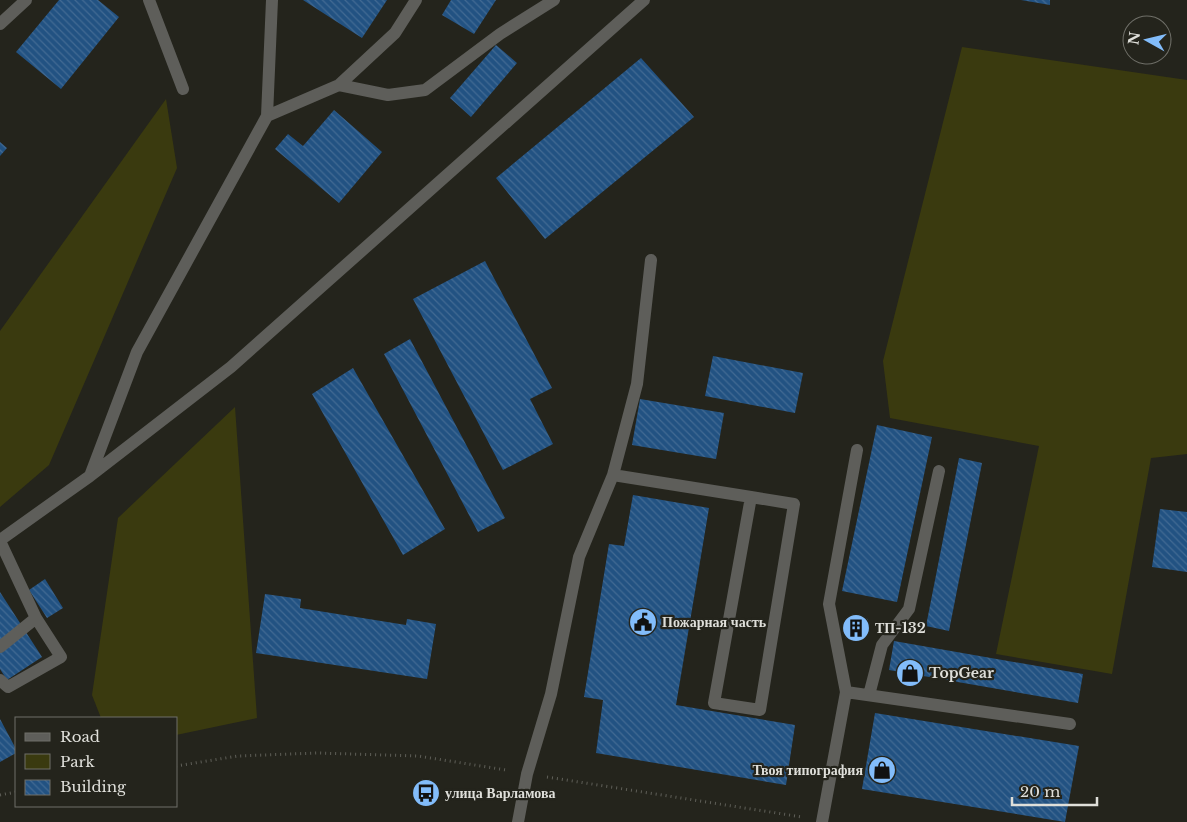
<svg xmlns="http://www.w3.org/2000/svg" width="1187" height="822" viewBox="0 0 1187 822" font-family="'Libre Baskerville',serif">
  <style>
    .park { fill: #3a3a0f }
    .building { fill: url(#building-back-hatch) }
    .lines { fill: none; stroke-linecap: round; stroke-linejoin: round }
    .path { stroke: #5f5f58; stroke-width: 3; stroke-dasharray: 1 4; stroke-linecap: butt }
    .minor { stroke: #5e5e5a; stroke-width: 12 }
    .labels { text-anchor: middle; stroke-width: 4.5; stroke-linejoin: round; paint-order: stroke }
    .poi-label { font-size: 14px; font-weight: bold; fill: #dfdfda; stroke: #24241c; text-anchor: start }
  </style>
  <defs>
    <pattern id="building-back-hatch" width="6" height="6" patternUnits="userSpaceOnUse" patternTransform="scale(1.25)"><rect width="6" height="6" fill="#225282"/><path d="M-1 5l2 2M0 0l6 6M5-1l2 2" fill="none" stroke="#426a93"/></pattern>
  </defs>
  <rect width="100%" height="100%" fill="#24241c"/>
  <!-- park -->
  <path class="park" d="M962,47l225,33v374l-36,4 -39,216 -116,-20 43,-208 -149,-28 -7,-57z
    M166,99l11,69 -128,297 -49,42v-176z
    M235,407l22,311 -81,17v-17h-75l-9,-23 26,-177z"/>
  <!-- building -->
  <path class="building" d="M59,0h39l21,17 -58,72 -45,-37z
    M303,0h84l-25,38z
    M451,0h45l-22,34 -32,-19z
    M1021,0h29v5z
    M496,45l21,18 -46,54 -21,-19z
    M641,58l53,59 -149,122 -49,-61z
    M334,110l48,42 -43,51 -64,-54 13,-15 15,12z
    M0,142l7,6 -7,8z
    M485,261l67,127 -22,11 23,45 -50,26 -90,-171z
    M410,339l95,179 -27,14 -94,-178z
    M713,356l90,17 -8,40 -90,-17z
    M353,368l92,161 -42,26 -91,-161z
    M640,399l84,14 -8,46 -84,-14z
    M877,425l55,12 -35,165 -55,-11z
    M959,458l23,5 -33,168 -23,-5z
    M633,495l76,13 -33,197 119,20 -9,60 -190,-32 7,-53 -19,-3 25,-153 15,2z
    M1160,509l27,3v60l-35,-5z
    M45,579l18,29 -16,10 -18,-28z
    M0,592l42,65 -35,23 -7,-11z
    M265,594l36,5 -1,9 106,17 1,-6 29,5 -9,55 -171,-26z
    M849,616l19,3 -4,21 -19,-2z
    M894,641l189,33 -5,29 -189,-33z
    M875,713l204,33 -14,76 -203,-33z
    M0,719l16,30v4l-16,9z"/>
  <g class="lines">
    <!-- path -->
    <path class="path" d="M176,766l62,-10 79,-3 101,3 88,14
      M547,777l255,40
      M0,795l16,-3"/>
    <!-- minor -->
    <path class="minor" d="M149,0l34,89
      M0,24l26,-24
      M339,85l49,10 37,-5 75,-56 54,-34
      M267,116l72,-31 56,-52 21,-33
      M613,475l138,22 -37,206 46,7 34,-206 -43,-7
      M90,476l47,-124 130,-236 5,-116
      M0,540l90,-64 141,-109 413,-367
      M0,541l36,77 25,39 -53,30 -8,-7
      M0,647l36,-29
      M846,692l-17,-88 28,-154
      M869,695l13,-50 27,-36 30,-138
      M518,822l9,-48 24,-80 28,-137 34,-82 24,-91 14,-124
      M822,822l24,-130 224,32"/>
  </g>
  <!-- icons -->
  <defs>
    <g id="civic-disc" transform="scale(1.4375)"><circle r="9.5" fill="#82bcfa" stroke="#24241c"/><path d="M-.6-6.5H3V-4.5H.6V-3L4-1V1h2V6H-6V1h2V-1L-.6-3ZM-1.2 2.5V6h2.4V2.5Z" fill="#111"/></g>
    <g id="building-disc" transform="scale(1.4375)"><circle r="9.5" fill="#82bcfa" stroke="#24241c"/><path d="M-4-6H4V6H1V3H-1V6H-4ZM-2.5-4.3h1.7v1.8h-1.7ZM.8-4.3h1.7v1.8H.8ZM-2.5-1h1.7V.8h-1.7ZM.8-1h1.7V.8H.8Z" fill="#111"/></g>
    <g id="shop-disc" transform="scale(1.4375)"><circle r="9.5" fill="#82bcfa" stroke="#24241c"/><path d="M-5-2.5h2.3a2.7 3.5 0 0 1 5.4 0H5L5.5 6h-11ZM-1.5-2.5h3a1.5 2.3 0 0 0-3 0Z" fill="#111"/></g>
    <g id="bus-disc" transform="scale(1.4375)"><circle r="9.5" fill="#82bcfa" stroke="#24241c"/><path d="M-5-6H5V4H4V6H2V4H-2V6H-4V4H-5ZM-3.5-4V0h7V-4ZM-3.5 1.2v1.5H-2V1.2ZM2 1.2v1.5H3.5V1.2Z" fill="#111"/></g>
  </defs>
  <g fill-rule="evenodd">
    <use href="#civic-disc" x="643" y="622"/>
    <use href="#building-disc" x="856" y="628"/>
    <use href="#shop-disc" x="910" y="673"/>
    <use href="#shop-disc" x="882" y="770"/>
    <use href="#bus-disc" x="426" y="793"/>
  </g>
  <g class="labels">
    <!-- poi labels -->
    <g class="poi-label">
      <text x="662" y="627">Пожарная часть</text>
      <text x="875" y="633">ТП-132</text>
      <text x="929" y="678">TopGear</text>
      <text x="863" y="775" text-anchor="end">Твоя типография</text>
      <text x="445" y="798">улица Варламова</text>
    </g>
  </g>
  <!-- legend -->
  <rect x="15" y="717" width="162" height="90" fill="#24241c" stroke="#6f6f68"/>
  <rect x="25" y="733" width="25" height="8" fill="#5e5e5a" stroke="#6f6f68"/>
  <text x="60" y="742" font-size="15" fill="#dfdfda">Road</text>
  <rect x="25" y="754" width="25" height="15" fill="#3a3a0f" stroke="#6f6f68"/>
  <text x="60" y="767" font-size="15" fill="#dfdfda">Park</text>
  <rect x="25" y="780" width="25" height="15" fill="url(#building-back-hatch)" stroke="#6f6f68"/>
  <text x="60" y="792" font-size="15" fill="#dfdfda">Building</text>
  <!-- north arrow -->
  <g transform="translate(1147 40) rotate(278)"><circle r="24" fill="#24241c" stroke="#6f6f68"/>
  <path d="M0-4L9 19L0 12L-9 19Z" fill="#82bcfa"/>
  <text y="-8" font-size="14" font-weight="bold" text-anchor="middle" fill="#dfdfda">N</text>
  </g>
  <!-- scale -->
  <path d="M1012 797v8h85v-8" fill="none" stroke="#dfdfda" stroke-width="2.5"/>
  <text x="1020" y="797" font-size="15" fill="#dfdfda" stroke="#24241c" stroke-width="4" paint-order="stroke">20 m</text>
</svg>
